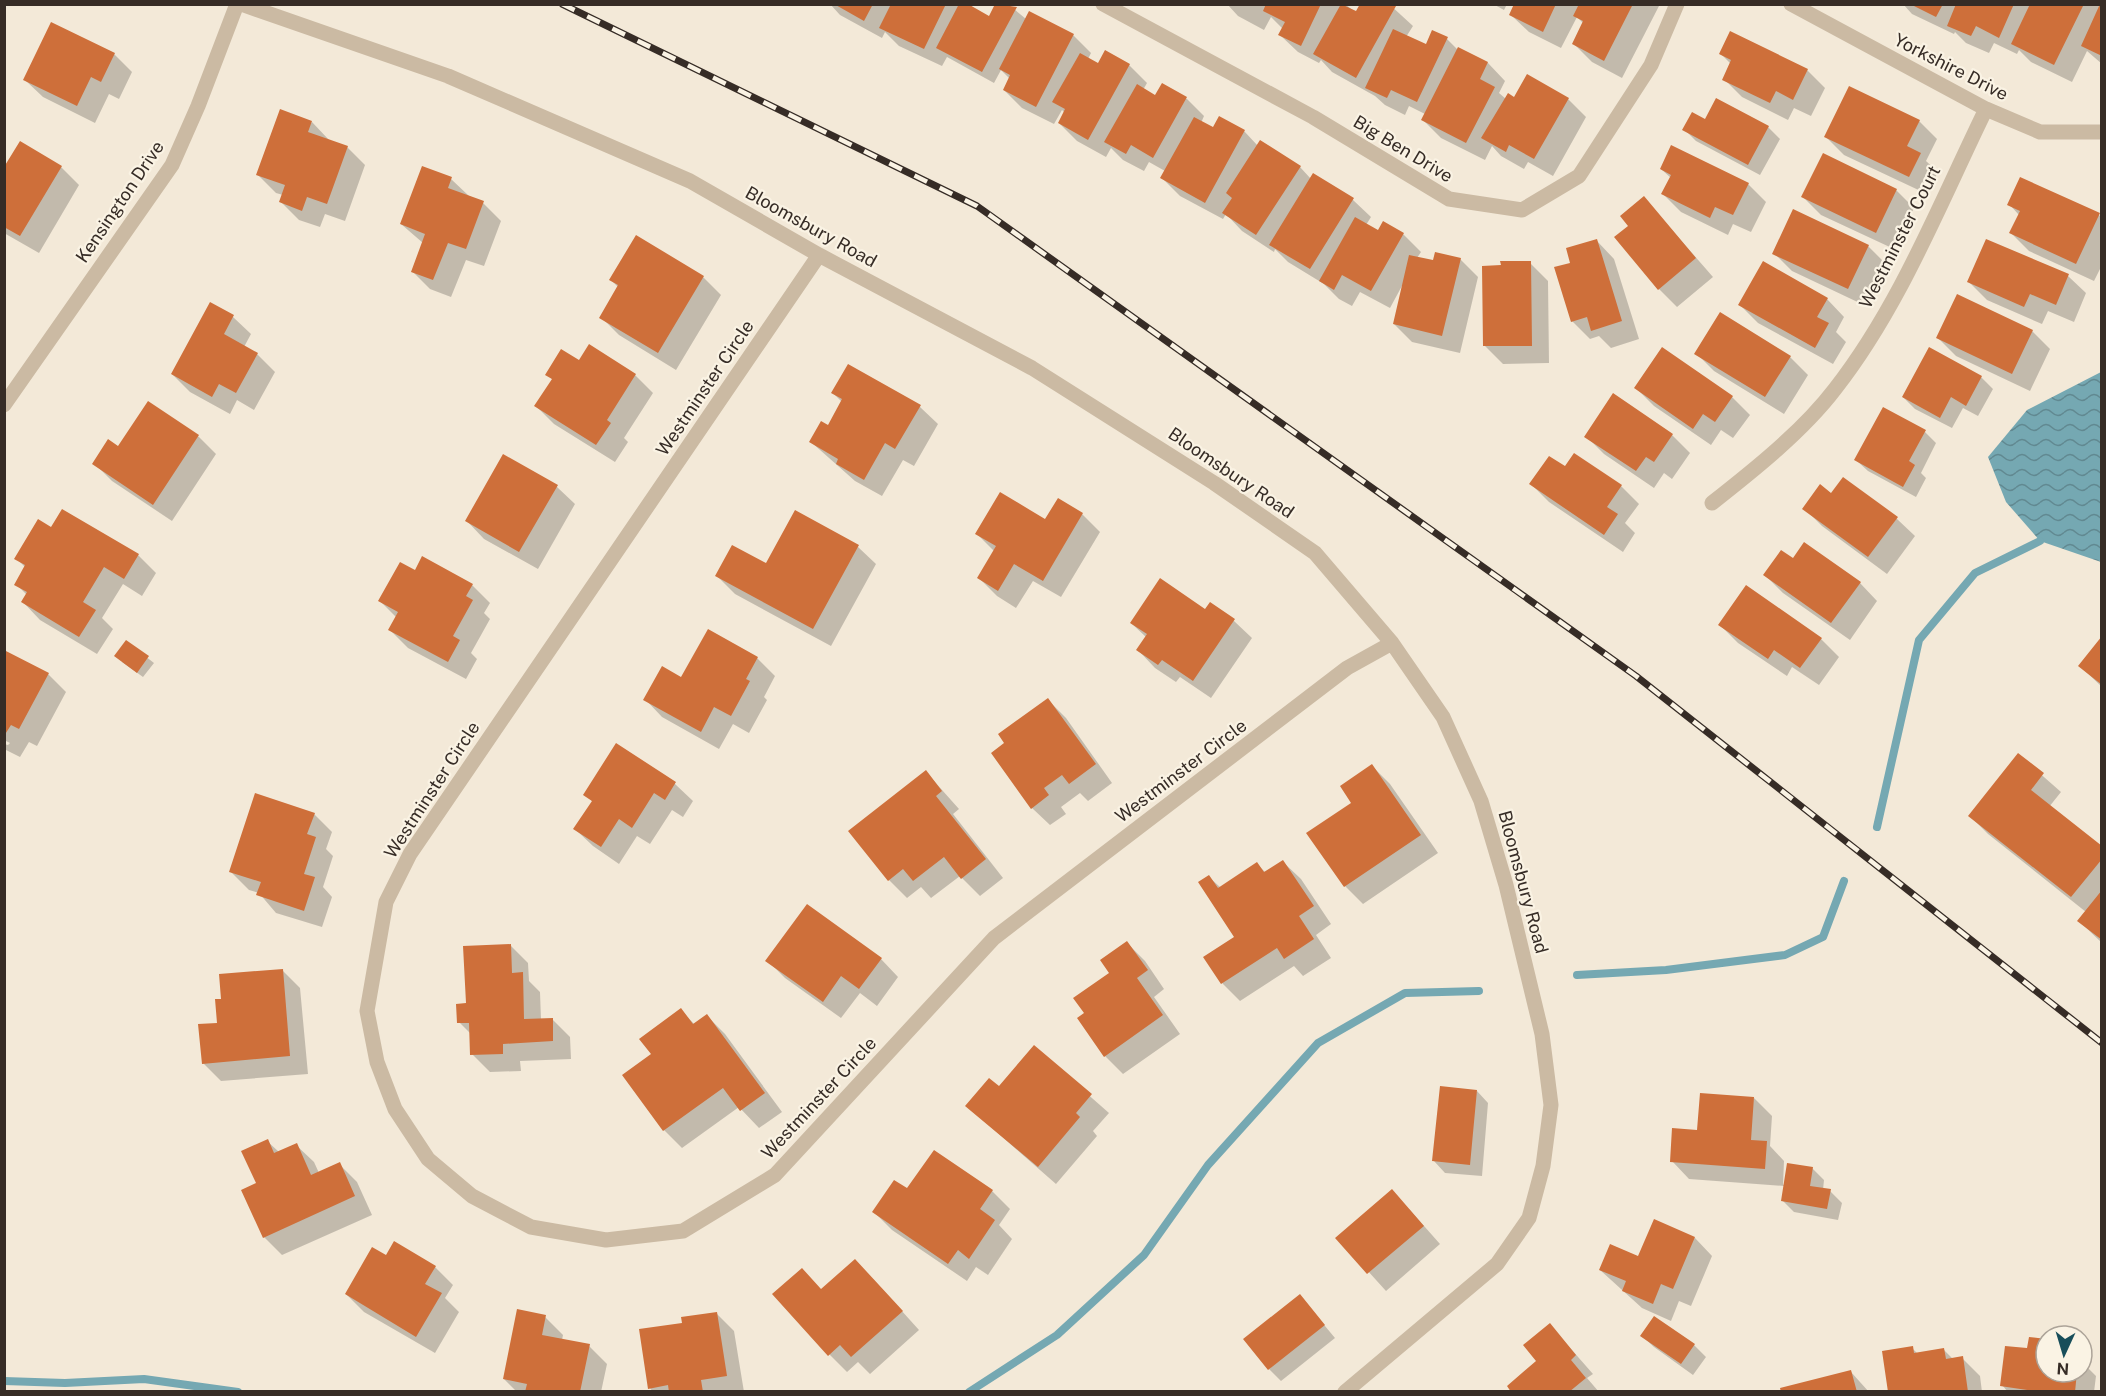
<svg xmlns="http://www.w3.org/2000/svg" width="2106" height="1396" viewBox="0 0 2106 1396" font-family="'Public Sans',sans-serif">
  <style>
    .water { fill: url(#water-waves) }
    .shadow { fill: #0003 }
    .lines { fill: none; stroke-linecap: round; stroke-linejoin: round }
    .stream { stroke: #75a8b2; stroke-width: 8 }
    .building { fill: #ce6f3a }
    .street { stroke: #cbbaa3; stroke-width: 15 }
    .rail-casing { stroke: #362c26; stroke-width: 7 }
    .rail { stroke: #faf3e4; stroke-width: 4.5; stroke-dasharray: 14; stroke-linecap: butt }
    .labels { text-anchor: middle; stroke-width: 4.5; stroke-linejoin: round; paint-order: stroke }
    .street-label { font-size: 18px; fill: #362c26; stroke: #faf3e4 }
  </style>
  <defs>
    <pattern id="water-waves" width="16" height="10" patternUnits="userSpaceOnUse" patternTransform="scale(1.5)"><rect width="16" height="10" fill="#75a8b2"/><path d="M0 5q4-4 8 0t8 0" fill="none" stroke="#618991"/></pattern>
  </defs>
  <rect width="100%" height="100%" fill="#f3e9d8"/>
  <!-- water -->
  <path class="water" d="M2101,372v190l-61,-21 -34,-39 -18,-45 39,-47z"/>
  <!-- shadow -->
  <path class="shadow" d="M830,4h142l-1,4 19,10 7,-14h11l18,15 47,16 18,18 -3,6 11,6 7,-13 23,13 18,18 -4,7 13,7 7,-12 24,14 17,17 -3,7 13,6 30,2 14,15 42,21 11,12 42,21 18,17 -5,8 12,7 25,2 18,18 -4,6 17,4 26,-3 18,18 -18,76 -48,-11 -18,-18 9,-40 -13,24 -30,-16 -8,14 -13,-7 -15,-15 -36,-22 -13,-13 -1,3 -32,-21 -16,-17 -3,5 -43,-23 -18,-18 3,-7 -16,-9 -5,9 -21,-11 -12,-12 -5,9 -29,-16 -18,-18 6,-10 -3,-3 -8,14 -32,-16 -18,-18 6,-11 -9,-9 -7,13 -47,-26 -5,9 -43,-20 -14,-14 -3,6 -42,-23z
    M1227,4h118l11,9 5,-9h28l24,22 -7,11 20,9 21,-7 11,11 30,13 17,18 -6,12 7,6h62l18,18 -33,59 -25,-14 -4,7 -23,-13 -9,-10 -7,14 -44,-22 -18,-18 2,-6 -16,-8 -4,9 -20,-10 -10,-9 -43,-24 -11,-12 -2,3 -21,-11 -18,-17 3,-6 -12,-12 -7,13 -26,-14z
    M1493,4h14l-3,6z
    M1516,4h142l1,2 -37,72 -30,-16 -18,-18 10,-20 -7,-7 -16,31 -32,-16 -18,-17z
    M1903,4l199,1v59l-15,-13 -15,31 -41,-20 -12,-12 -2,4 -23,-11 -5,10 -23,-10 -11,-11 -1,2 -42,-20z
    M1720,53l87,17 18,18 -14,28 -17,-8 -6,12 -46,-23 -18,-18 7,-15z
    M114,54l18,18 -13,27 -10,-5 -14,29 -52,-26 -18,-17z
    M1705,121l63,6 12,12 -20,36 -64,-34 -12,-12z
    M1919,121l18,18 -11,22 12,11 -11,22 -83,-39 -18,-18z
    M312,122l17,18 18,7 18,18 -20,56 -20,-7 -5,13 -21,-7 -18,-18 2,-7 -7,-2 -18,-18z
    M61,167l18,18 -40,68 -35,-20v-63z
    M1661,169l87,15 18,18 -15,30 -18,-8 -5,11 -47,-23 -18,-18 8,-16z
    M451,179l18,17 14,7 18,18 -17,45 -18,-6 -15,37 -21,-8 -18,-18 11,-28 -22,-19z
    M1896,190l18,18 -20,41 -73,-34 -18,-18z
    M1644,198l69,79 -36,30 -18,-18 -29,-63z
    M2009,204l90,11 3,3v47l-8,16 -65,-30 -18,-18 8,-18z
    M636,237l67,40 18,18 -45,75 -57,-35 -18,-18 18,-29 -8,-8z
    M1597,241l17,18 25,80 -28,9 -12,-12 -9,3 -18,-18v-57z
    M1987,241l81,35 18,17 -12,29 -26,-11 -6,13 -55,-24 -18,-18z
    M1868,246l18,18 -20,42 -74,-35 -18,-18z
    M1530,263l18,18 1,82 -46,1 -18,-18z
    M1827,299l17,18 -8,15 10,10 -13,22 -75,-41 -18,-18z
    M211,304l22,13 18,17 -7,13 13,7 18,18 -21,38 -17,-10 -7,14 -40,-22 -18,-18z
    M2032,331l18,18 -20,42 -74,-35 -18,-18z
    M589,346l46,29 18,18 -29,45 4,4 -13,20 -61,-38 -18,-18 17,-26 -6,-6 32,-12z
    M1696,353l94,4 18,18 -24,39 -70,-43z
    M1981,377l12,12 -15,27 -15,-8 -11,20 -37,-19 -12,-12z
    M1636,388l96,9 18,18 -17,23 -12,-8 -10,15 -57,-39z
    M833,393l87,14 18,17 -24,42 -11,-6 -21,36 -27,-15 -44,-39 17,-15 14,-25z
    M1613,396l59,39 18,18 -18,26 -8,-6 -10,15 -50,-34 -18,-18z
    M148,403l51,34 17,17 -44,67 -60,-40 -18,-18 24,-15z
    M1925,432l11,11 -15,30 5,5 -10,19 -48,-26 -12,-11z
    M1574,455l47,31 18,18 -14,19 10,10 -12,19 -74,-50 -18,-18 34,-15z
    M504,456l53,31 18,17 -37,65 -54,-30 -17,-18z
    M1844,479l53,40 18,17 -28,38 -65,-48 -18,-18 28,-13z
    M1058,500l24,14 18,18 -39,65 -28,-16 -17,27 -19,-12 -18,-18 16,-26 -18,-18 69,-13z
    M858,547l18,17 -45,82 -96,-52 -18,-18z
    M138,555l18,18 -14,23 -19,-12 -21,34 11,11 -16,25 -57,-34 -17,-18 4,-7 -11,-11 10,-16 -10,-10z
    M1793,560l67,23 17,18 -27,39 -67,-47 -18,-18z
    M415,572l57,13 18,18 -6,10 6,6 -19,34 6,6 -11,20 -58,-31 -18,-18 7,-12 -17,-17z
    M1211,604l23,17 18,17 -41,60 -31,-21 -4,5 -21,-14 -17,-18 8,-13 -15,-14 75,-12z
    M1720,625l101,14 18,18 -20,28 -27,-18 -5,9 -49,-33z
    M2102,639v48l-22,-21z
    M127,642l27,21 -11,14 -21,-15z
    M4,651l44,23 18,18 -29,54 -8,-4 -9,15 -16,-8v-5l4,1 2,-2 -6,-3z
    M757,658l18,18 -11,21 3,3 -18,33 -16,-9 -14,25 -57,-32 -17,-18 36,-20z
    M1048,700l18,18 46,65 -24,18 -8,-8 -19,14 5,7 -16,11 -18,-17 -26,-64z
    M617,745l58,39 18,17 -10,16 -11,-7 -22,34 -13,-8 -18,28 -26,-18 -18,-17 18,-27 -8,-8z
    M2019,755l42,37 -12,15 53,41v95l-23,-22 7,-9 -98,-78 -18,-18z
    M1372,766l18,18 48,69 -75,51 -18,-18 -36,-52 44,-31z
    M926,772l33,37 -6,5 50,64 -23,18 -20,-20 -29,22 -10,-11 -14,11 -18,-18z
    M314,814l18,18 -6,17 7,7 -10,31 9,10 -10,30 -46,-14 -17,-20 -10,-3 -18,-18z
    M1283,862l18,17 30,45 -15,11 15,23 -28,18 -9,-10 -54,35 -17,-17 -18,-27 31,-20 -27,-60 12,11 36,-24 9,9z
    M1127,943l18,18 19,28 -10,8 26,37 -57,40 -18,-18 -19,-43z
    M510,945l18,18 1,18 11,11 1,28 11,-1 18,18 1,22 -51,2 1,10 -31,1 -18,-18 -1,-20 -12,-12 8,-17z
    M881,959l17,18 -21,29 -17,-13 -19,25 -56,-40 -18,-18z
    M282,970l18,18 8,86 -87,7 -18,-18 15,-39 5,-24z
    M681,1010l14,15 12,-9 18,18 57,78 -23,16 -20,-21 -57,41 -18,-18 -40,-55 29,-21z
    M1034,1047l75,66 -16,18 4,5 -41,48 -89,-78 32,-17z
    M1477,1091l11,12 -6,73 -37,-3 -11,-12z
    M1754,1098l18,18 -2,30 14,15 -1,24 29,-17 12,12 -1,10 7,1 12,12 -4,17 -44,-8 -12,-12 3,-14 -96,-7 -17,-18 27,-29z
    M267,1141l12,11 17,-7 18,17 5,11 20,-9 18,18 15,33 -90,40 -18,-18 -6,-53z
    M907,1190l85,1 18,18 -11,16 13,14 -24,36 -12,-8 -9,14 -75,-51 -18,-18z
    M1409,1209l31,35 -54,47 -48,-53z
    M1695,1238l17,18 -21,50 -12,-5 -8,20 -29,-13 -42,-38z
    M387,1257l48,10 18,18 -8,13 14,14 -24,41 -71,-41 -18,-18z
    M873,1279l46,51 -49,44 -12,-12 -11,10 -18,-18 -7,-63z
    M1300,1296l35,42 -54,43 -12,-12z
    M716,1313l18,18 10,61h-91l-3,-4 34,-64z
    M545,1317l18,18 -1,5 27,6 18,18 -6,28h-84l-13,-13z
    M1550,1325l43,49 -6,4 12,14h-86l25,-30z
    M1642,1336l52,9 12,12 -13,18 -39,-28z
    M2046,1341v31h36v-10l14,14 -2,16h-86l-6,-7 27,-35z
    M1912,1348l6,6 26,-4 9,9 9,-1 18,18 2,16h-92z
    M1851,1372l18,20h-86z"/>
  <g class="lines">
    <!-- stream -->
    <path class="stream" d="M1877,827l42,-187 56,-67 65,-32
      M1577,975l89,-5 119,-15 38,-18 21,-56
      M4,1381l61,2 79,-4 94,13
      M969,1392l88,-57 87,-80 64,-90 110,-122 87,-50 74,-2"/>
  </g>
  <!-- building -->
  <path class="building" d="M834,4h39l-9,17z
    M891,4h55l-22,45 -45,-21z
    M959,4h9l21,12 6,-12 22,3 -35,65 -46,-24z
    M1266,4h55l-20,42 -23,-11 7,-13 -22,-11z
    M1341,4l15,7 4,-7 36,2 -40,72 -43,-24z
    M1514,4h42l-13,28 -34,-17z
    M1579,4h54l-29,57 -32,-17 11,-23 -10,-5z
    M1910,4h33l-7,13z
    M1956,4h58l-15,34 -23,-12 -5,10 -24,-10z
    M2030,4h54l-30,61 -43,-21z
    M2100,4h2v52l-21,-10z
    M1029,11l45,23 -38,73 -33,-17 7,-15 -11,-6z
    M51,22l64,31 -14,29 -10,-5 -14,29 -54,-26z
    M1393,29l33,15 6,-14 16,7 -31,65 -26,-12 -4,8 -22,-10z
    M1730,31l78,38 -15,31 -17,-9 -6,12 -48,-23 9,-20 -12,-6z
    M1458,47l30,15 -8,17 15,8 -29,56 -45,-23z
    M1105,50l25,14 -42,76 -30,-17 7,-14 -13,-7 28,-49 18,10z
    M1527,74l42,24 -35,61 -25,-14 -3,7 -25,-14 27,-45 6,4z
    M1162,83l25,14 -34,61 -22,-13 -5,9 -22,-12 33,-58 18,11z
    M1849,86l71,34 -13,26 14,7 -12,24 -85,-40z
    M1716,98l53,28 -21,39 -66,-35 10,-18 13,7z
    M280,109l32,12 -4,11 40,14 -21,58 -20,-7 -5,14 -23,-9 6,-17 -29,-10z
    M1219,116l26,14 -40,73 -45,-25 34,-61 19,10z
    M1260,140l41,26 -45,69 -34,-22 10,-15 -6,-5z
    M20,141l42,25 -42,70 -16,-9v-60z
    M1671,145l78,38 -16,32 -18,-8 -5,11 -49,-24 10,-19 -11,-6z
    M1823,153l74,36 -21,44 -75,-36z
    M422,166l30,11 -4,11 36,13 -18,48 -18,-6 -15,37 -22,-8 14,-38 -25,-10z
    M1313,173l41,25 -44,71 -41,-24z
    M2020,177l80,36 -24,51 -67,-31 11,-22 -13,-6z
    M1644,196l52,62 -38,32 -44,-53 14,-11 -8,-10z
    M1793,209l76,36 -21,44 -76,-35z
    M1355,217l23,13 5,-9 21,12 -33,58 -29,-16 -8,15 -15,-9z
    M636,235l68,41 -46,77 -59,-35 19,-33 -9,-5z
    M1597,239l25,82 -31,10 -4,-14 -16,5 -17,-55 16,-4 -4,-15z
    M1986,239l83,35 -13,31 -26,-11 -6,13 -57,-25z
    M1435,252l26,6 -19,78 -49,-12 16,-69 24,5z
    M1500,261h31l1,85h-49l-1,-80 19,-1z
    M1763,261l65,37 -11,19 12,6 -14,25 -77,-43z
    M1957,294l76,36 -21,44 -76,-36z
    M210,302l24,13 -10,19 34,19 -22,40 -17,-9 -7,13 -41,-23z
    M1720,312l71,44 -26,41 -71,-43z
    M589,344l47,30 -29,46 4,3 -15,22 -62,-39 18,-27 -7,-4 16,-26 18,11z
    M1662,347l71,49 -18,26 -12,-8 -10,15 -59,-41z
    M1929,347l53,29 -16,30 -15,-9 -11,21 -38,-21z
    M848,364l73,41 -26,44 -10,-6 -21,37 -28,-16 2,-5 -29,-17 12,-21 7,4 14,-26 -11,-6z
    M1613,393l60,41 -19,28 -8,-5 -10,14 -52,-34z
    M148,401l51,34 -46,70 -61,-41 16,-25 10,7z
    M1883,407l43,23 -17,31 6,4 -12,22 -49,-27z
    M1574,453l48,32 -15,22 11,7 -14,21 -75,-51 20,-28 16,10z
    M503,454l55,31 -39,67 -54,-31z
    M1843,477l55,40 -30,40 -66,-48 18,-25 11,9z
    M1000,492l45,27 13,-21 25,15 -40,68 -29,-17 -16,27 -21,-13 19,-32 -21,-12z
    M62,509l77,45 -15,25 -20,-12 -21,35 13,8 -17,27 -58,-35 6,-10 -13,-7 11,-20 -11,-6 24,-40 13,8z
    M795,510l64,35 -46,84 -98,-53 17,-31 34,18z
    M1804,542l57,40 -30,41 -68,-48 18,-25 12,8z
    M422,556l51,28 -7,12 7,4 -20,36 7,4 -12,22 -60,-32 10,-18 -20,-11 22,-39 15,8z
    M1160,578l45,31 5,-7 25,17 -42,62 -31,-21 -4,5 -22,-15 11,-16 -17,-11z
    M1746,585l76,53 -22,30 -26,-18 -6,9 -50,-34z
    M708,629l50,28 -12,22 4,2 -19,35 -17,-9 -13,25 -58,-32 19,-34 19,11z
    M2102,636v49l-24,-19z
    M126,640l23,16 -12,17 -23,-17z
    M4,650l45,23 -30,56 -8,-4 -7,11z
    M1048,698l48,66 -27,20 -7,-9 -18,13 5,7 -18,14 -40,-56 13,-10 -6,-9z
    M616,743l60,39 -11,18 -11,-7 -22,35 -13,-9 -18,28 -28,-18 19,-28 -9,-6z
    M2018,753l26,20 -13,17 71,56v13l-31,38 -103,-81z
    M1372,764l49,71 -77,52 -38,-54 45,-30 -11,-17z
    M926,770l16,21 -6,5 50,63 -25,20 -17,-22 -31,24 -10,-12 -15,12 -40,-50z
    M255,793l60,20 -8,21 9,3 -12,37 11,3 -11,34 -48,-16 5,-13 -32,-10z
    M1283,860l31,46 -15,10 15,23 -30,20 -7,-11 -56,36 -18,-27 31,-20 -36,-55 11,-7 9,13 39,-26 7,10z
    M2102,890v50l-25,-19z
    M807,904l75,54 -23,31 -18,-13 -18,26 -58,-41z
    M1127,941l21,29 -11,8 26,37 -59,42 -27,-39 7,-5 -11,-15 36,-25 -9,-13z
    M511,944l1,29 11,-1 1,47 29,-1v23l-50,3v10l-33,1 -1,-32h-12l-1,-19 10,-1 -3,-57z
    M283,969l7,87 -88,8 -4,-40 19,-1 -2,-24h6l-2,-25z
    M681,1008l12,16 14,-10 58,79 -25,18 -17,-23 -60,43 -41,-56 29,-21 -12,-15z
    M1034,1045l58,49 -16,19 4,4 -42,50 -73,-61 24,-28 10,8z
    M1440,1086l37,4 -7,75 -38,-4z
    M1700,1093l54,4 -3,43 16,1 -2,28 -95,-7 2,-34 25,2z
    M268,1139l6,14 23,-10 14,32 29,-13 15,34 -92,42 -22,-48 15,-7 -15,-32z
    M934,1150l59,40 -13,19 15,11 -26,39 -11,-9 -10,14 -76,-52 22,-32 13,8z
    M1787,1163l26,4 -3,19 21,3 -4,20 -46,-8z
    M1392,1189l32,37 -57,48 -32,-36z
    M1654,1219l41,18 -22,52 -12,-5 -8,20 -31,-13 4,-10 -27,-11 11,-26 28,12z
    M394,1241l42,25 -11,18 17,9 -26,44 -71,-43 27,-47 14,8z
    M855,1259l48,52 -52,46 -11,-12 -12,11 -56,-62 30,-26 19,21z
    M1300,1294l25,31 -57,45 -25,-31z
    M517,1309l29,6 -4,20 48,9 -10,48h-55l2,-8 -24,-5z
    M717,1312l10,64 -26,4 2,12h-34l-1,-7 -20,4 -9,-60 43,-6 -1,-6z
    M1654,1316l41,28 -14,20 -41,-28z
    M1550,1323l26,32 -5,5 15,18 -17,14h-58l-4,-6 29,-25 -13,-16z
    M2029,1337l17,2v33h31l-2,20h-35l-40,-6 5,-40 22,2z
    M1913,1346l1,7 30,-5 2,11 17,-3 5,36h-80l-6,-41z
    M1851,1370l6,22h-76l-1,-4z"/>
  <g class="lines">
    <!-- street -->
    <path class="street" d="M241,4l207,72 242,105 129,74 213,113 182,115 101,70 77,90 51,74 38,84 25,84 36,149 9,71 -8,61 -14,52 -32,46 -152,128
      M1103,4l210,113 136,82 73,11 57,-34 72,-111 26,-61
      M1791,4l195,105 54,23h62
      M819,255l-409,599 -24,48 -19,109 10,51 18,47 33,50 44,37 59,31 75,13 77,-9 92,-56 219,-237 353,-270 45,-25
      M4,405l168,-240 26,-59 39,-102
      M1712,503c42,-33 91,-72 123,-114 65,-83 105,-186 151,-280"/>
    <!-- rail casing -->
    <g class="rail-casing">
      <path id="rail" d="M562,4l415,202 659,470 466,367"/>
    </g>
    <!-- rail -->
    <use href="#rail" class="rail"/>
  </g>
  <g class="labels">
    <!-- street labels -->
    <g class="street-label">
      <text transform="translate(1951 67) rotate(27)" y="6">Yorkshire Drive</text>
      <text transform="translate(1403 149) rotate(31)" y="6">Big Ben Drive</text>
      <text transform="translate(120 202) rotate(-56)" y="6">Kensington Drive</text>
      <text transform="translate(811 227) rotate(29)" y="6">Bloomsbury Road</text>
      <text transform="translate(1900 237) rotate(-63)" y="6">Westminster Court</text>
      <text transform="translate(705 388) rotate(-56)" y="6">Westminster Circle</text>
      <text transform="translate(1231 473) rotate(34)" y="6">Bloomsbury Road</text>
      <text transform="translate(1181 771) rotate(-37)" y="6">Westminster Circle</text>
      <text transform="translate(432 790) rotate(-57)" y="6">Westminster Circle</text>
      <text transform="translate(1523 882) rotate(75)" y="6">Bloomsbury Road</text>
      <text transform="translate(819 1098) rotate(-47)" y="6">Westminster Circle</text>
    </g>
  </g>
  <!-- border -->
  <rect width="2106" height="1396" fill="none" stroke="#362c26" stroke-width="12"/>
  <!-- north arrow -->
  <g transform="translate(2064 1354) rotate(184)"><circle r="28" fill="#faf3e4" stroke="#aca398" stroke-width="1.5"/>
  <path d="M0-4.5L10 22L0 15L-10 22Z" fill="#184e5a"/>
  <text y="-9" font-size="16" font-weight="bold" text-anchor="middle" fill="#362c26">N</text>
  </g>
</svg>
